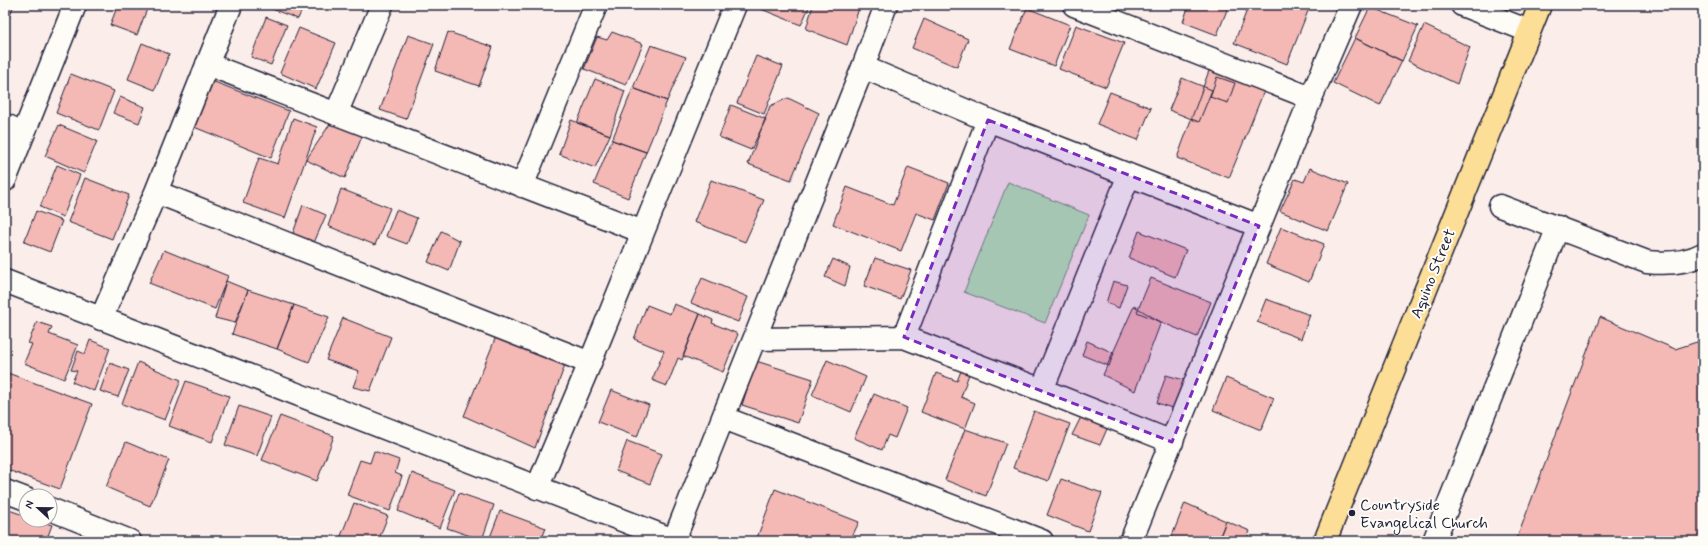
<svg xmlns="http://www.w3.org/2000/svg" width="1708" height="546" viewBox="0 0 1708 546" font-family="Mynerve,sans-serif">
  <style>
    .park { fill: #b1edb2; stroke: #6a8876 }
    .building { fill: #f4b8b5; stroke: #22223b }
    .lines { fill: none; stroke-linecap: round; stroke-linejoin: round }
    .minor-casing { stroke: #22223b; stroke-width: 25 }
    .major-casing { stroke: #22223b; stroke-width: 25 }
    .minor { stroke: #fdfcf7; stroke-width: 22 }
    .major { stroke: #fdde96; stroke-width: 22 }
    .marked { fill: #7b2cbf; fill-opacity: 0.2; stroke: #7b2cbf; stroke-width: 3; stroke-dasharray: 8 5; stroke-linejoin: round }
    .poi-dot { fill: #22223b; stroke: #fdfcf7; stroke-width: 1.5 }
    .labels { text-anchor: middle; stroke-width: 4; stroke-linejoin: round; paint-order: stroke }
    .street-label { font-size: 16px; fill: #22223b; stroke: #fdfcf7 }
    .poi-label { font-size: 16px; fill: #22223b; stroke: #fdfcf7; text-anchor: start }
  </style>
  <rect width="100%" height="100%" fill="#fbeeea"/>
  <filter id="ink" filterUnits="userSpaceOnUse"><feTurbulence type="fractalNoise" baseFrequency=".025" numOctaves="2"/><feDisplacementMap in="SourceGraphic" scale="8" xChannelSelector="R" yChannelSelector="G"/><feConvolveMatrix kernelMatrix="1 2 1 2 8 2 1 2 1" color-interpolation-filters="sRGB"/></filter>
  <g filter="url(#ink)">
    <!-- park -->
    <path class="park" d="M1008,182l81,33 -44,108 -81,-31z"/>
    <!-- building -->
    <path class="building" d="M5,5h9l-9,22z
      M118,5h17l12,4 -10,26 -27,-10z
      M262,5h42l-6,14z
      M763,5h47l-9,20 -40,-16z
      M813,5h47l-13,40 -41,-16z
      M1189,5h40l-12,30 -34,-13z
      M1249,5h57l4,1 -23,58 -53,-21z
      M1370,7l48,19 -16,35 -47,-23z
      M1027,8l43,17 -16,41 -44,-17z
      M266,17l21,8 -16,40 -20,-8z
      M924,19l44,20 -11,28 -45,-19z
      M1076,25l48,18 -18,44 -47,-18z
      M1424,25l46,22 -13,37 -49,-23z
      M299,28l37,15 -20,46 -36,-16z
      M448,32l45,15 -14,39 -44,-15z
      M612,32l31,12 -17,41 -42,-16 13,-32 10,3z
      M408,35l26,9 -28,75 -26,-9z
      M1355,38l47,23 -22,45 -47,-23z
      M142,43l27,11 -14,36 -27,-11z
      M651,45l35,12 -19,44 -34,-13z
      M756,56l27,10 -19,48 -27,-11z
      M1210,68l54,23 -35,87 -52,-20z
      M71,74l43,17 -15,39 -43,-17z
      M1217,77l18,6 -7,20 -18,-6z
      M1182,78l30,12 -13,32 -30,-12z
      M595,79l30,12 -15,44 -33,-12z
      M212,81l77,30 -18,47 -77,-31z
      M633,88l34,13 -21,51 -34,-12z
      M1110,92l41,16 -13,32 -41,-16z
      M120,97l25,10 -6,16 -26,-10z
      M788,98l31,15 -28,67 -43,-16 22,-58z
      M731,105l35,14 -15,31 -32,-13z
      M293,118l24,9 -32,91 -42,-15 16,-45 19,6z
      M571,120l39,15 -15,33 -36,-14z
      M332,121l31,13 -18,44 -39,-18z
      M59,125l38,16 -13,32 -39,-17z
      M612,140l34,12 -18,46 -34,-14z
      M57,165l23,10 -17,42 -23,-10z
      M908,167l41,16 -14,37 -19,-7 -15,38 -68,-27 14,-37 46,18z
      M1310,168l38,16 -20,47 -48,-20 15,-32 9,3z
      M85,178l44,17 -17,44 -44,-17z
      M711,180l53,20 -19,42 -51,-20z
      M341,189l49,19 -15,37 -47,-19z
      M303,205l23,10 -13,30 -21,-9z
      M396,210l21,8 -10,26 -21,-8z
      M36,211l26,10 -12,31 -26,-10z
      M1281,227l43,17 -15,38 -43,-18z
      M441,231l19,10 -11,30 -21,-9z
      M1139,231l47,19 -11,27 -46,-19z
      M164,250l64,26 -13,33 -66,-26z
      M875,258l36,12 -11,29 -36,-13z
      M833,259l17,8 -5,19 -20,-9z
      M702,278l46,19 -10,25 -47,-19z
      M1151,278l60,24 -14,35 -60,-25z
      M226,281l22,9 -13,33 -20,-5z
      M1113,281l14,4 -8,23 -13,-5z
      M248,290l46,15 -17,44 -45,-15z
      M1266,299l44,16 -9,24 -44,-17z
      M674,304l26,10 -18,46 -4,-2 -11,28 -15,-6 12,-29 -30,-12 13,-34 23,9z
      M294,305l35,12 -20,45 -32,-13z
      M1134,306l27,16 -26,69 -32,-16z
      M700,314l13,6 -1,3 26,11 -15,38 -40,-16z
      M1600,317l75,32 28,-9v201h-187z
      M343,318l48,19 -21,54 -17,-4 6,-16 -33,-11z
      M37,322l15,5 -3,7 29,11 -14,34 -40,-16 8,-19 -4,-1z
      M497,334l69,28 -31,86 -71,-32z
      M90,340l20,8 -16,43 -22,-9 5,-11 -6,-1 7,-19 7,3z
      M1087,341l27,12 -5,13 -27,-11z
      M827,360l39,17 -15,35 -39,-17z
      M756,361l57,18 -15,44 -56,-18z
      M138,362l43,18 -16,40 -43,-16z
      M110,363l19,7 -11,27 -18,-6z
      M961,371l8,3 -8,23 14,6 -10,26 -44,-17 15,-39 21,8z
      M5,372l87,32 -32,85 -55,-20z
      M1166,375l18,5 -9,29 -18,-6z
      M1226,378l48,20 -13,32 -48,-20z
      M186,381l43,15 -17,46 -43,-16z
      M611,390l38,15 -12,32 -39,-15z
      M874,394l33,14 -12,30 -7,-3 -6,15 -28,-12z
      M239,406l32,11 -14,39 -32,-11z
      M1034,411l36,13 -22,57 -35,-13z
      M1084,411l26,11 -10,23 -28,-10z
      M280,416l54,20 -17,45 -55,-21z
      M965,429l41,14 -20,53 -41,-16z
      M627,441l35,13 -12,30 -34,-13z
      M126,442l43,18 -19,46 -44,-19z
      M374,451l25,9 -4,13 7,3 -12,35 -43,-16 13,-35 10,3z
      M412,473l43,17 -15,38 -42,-17z
      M1061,479l41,14 -14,38 -41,-16z
      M775,489l84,33 -9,19h-35l-4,-2 -2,2h-45l-7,-3z
      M459,493l35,12 -12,35 -35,-12z
      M354,503l34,13 -10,25h-39z
      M1185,503l41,18 -8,20h-48z
      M9,510l17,6v4h11l15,5 -6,16h-41v-22z
      M500,511l46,17 -5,13 -52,-1z
      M1226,521l24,10 -4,10h-28z"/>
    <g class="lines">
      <!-- minor casing -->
      <g class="minor-casing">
        <path id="minor" d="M1074,5l237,93
          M1462,5l67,26
          M207,64l436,168
          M863,67l125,53 271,106
          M336,114l46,-109
          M5,125l19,8
          M5,180l70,-175
          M522,186l74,-181
          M156,192l434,171
          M1500,206l147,56c19,2 39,1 56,-8
          M5,281l671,260
          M101,319l55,-127 75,-187
          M904,337l84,-217
          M755,339l149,-2 138,53 130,52
          M1042,390l87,-215
          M724,418l318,123
          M537,488l53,-125 145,-358
          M5,491l21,8
          M50,509l80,32
          M674,540l189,-473 23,-62
          M1131,541l180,-443 40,-93
          M1434,541l124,-314"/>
      </g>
      <!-- major casing -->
      <g class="major-casing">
        <path id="major" d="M1325,541l215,-536"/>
      </g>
      <!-- minor -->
      <use href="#minor" class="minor"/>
      <!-- major -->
      <use href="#major" class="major"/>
    </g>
  </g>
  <!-- marked area -->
  <path class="marked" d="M988,120l271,106 -87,216 -268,-105z"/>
  <!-- markers -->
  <circle class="poi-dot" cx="1352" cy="513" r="4"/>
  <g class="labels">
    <!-- street labels -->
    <g class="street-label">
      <text transform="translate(1432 273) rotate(-68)" y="6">Aquino Street</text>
    </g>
    <!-- poi labels -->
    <g class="poi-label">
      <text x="1360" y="510">Countryside<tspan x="1360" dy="18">Evangelical Church</tspan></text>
    </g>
  </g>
  <!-- margin -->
  <rect width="1708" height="546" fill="none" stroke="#fdfcf7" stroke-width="20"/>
  <rect x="10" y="10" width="1688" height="526" fill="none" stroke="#22223b" stroke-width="1.5" filter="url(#ink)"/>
  <!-- north arrow -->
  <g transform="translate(38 508) rotate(292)"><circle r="19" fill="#fdfcf7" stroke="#a5a5ac"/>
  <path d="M0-3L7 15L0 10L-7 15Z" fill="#22223b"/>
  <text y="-6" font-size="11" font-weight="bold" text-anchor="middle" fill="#22223b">N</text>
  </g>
</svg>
